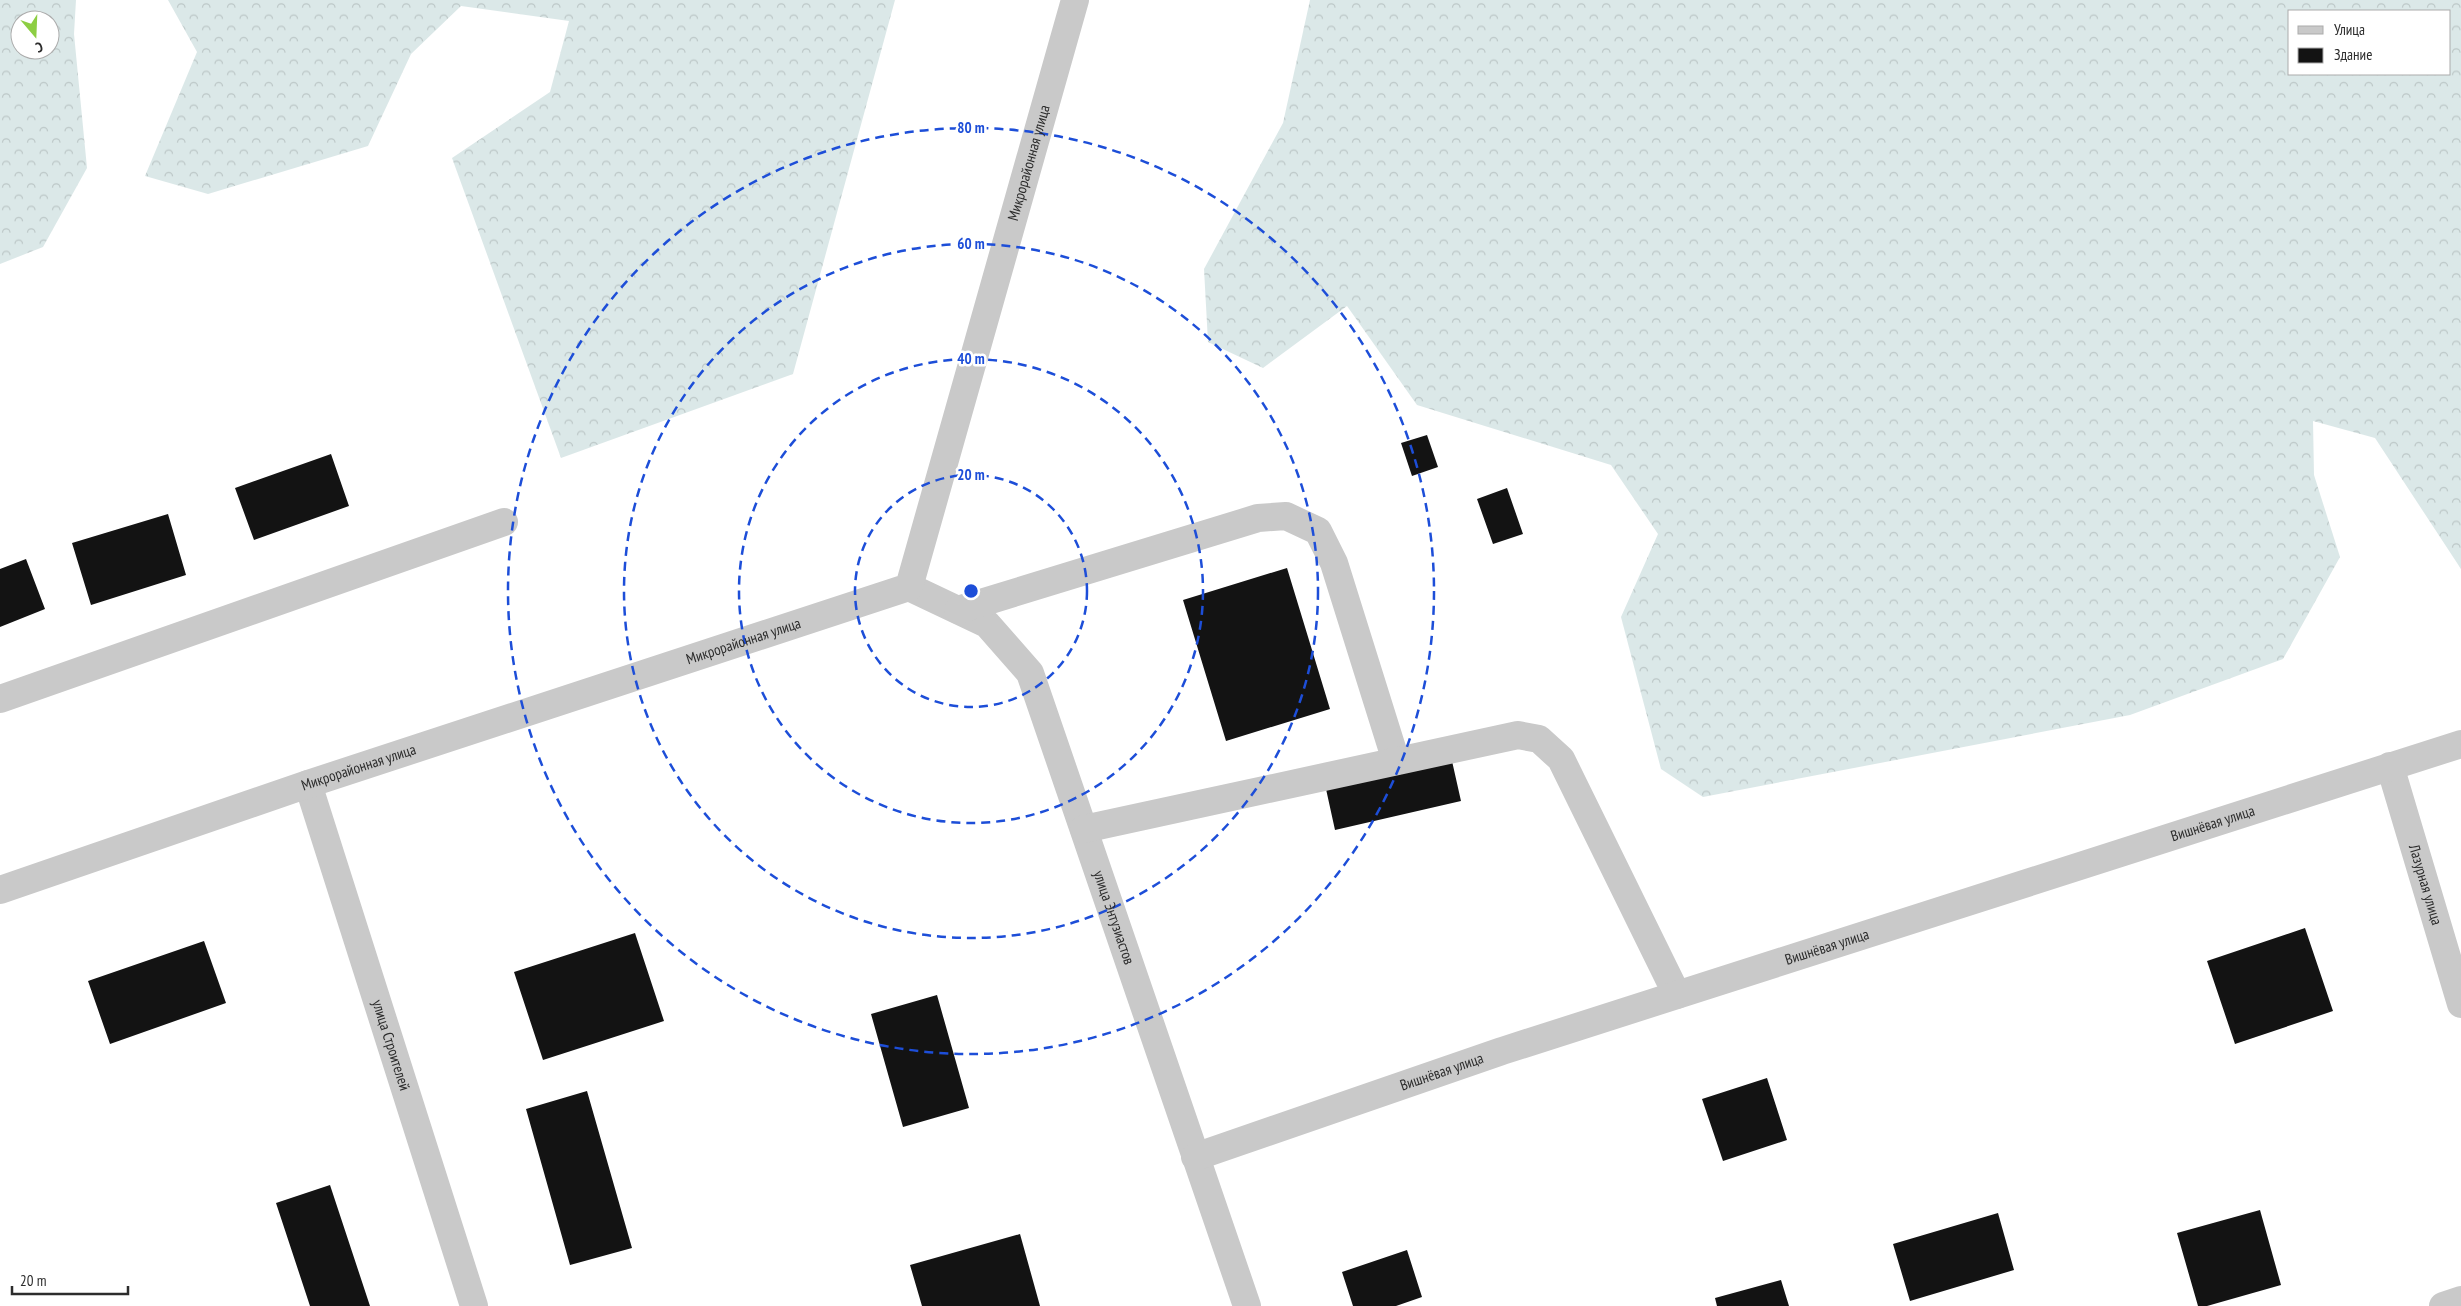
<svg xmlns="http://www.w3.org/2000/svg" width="2461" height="1306" viewBox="0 0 2461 1306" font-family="'PT Sans Narrow',sans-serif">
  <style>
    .forest { fill: url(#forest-crowns); fill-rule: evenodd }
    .building { fill: #131313 }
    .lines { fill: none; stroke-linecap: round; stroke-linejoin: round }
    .minor { stroke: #c9c9c9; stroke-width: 28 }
    .ring { fill: none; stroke: #1d4ed8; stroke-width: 2.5; stroke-dasharray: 9 6 }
    .labels { text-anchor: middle; stroke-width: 5; stroke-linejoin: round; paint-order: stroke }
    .street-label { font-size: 15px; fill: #2c2c2c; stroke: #fff }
    .centre { fill: #1d4ed8; stroke: #fff; stroke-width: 2.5 }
    .ring-label { font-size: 15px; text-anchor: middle; font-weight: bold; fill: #1d4ed8; stroke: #fff; stroke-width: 5; stroke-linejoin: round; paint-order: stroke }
  </style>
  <defs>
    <pattern id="forest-crowns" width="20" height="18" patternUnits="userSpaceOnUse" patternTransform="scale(1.25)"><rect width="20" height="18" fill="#dbe8e8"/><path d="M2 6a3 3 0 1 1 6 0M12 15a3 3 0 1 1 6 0" fill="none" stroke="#bcc7c7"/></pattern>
  </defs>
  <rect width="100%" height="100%" fill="#fff"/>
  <!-- forest -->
  <path class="forest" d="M0,0h76l-2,34 13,134 -44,79 -43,17zM20,20h30v30h-30z
    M168,0h727l-102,374 -232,84 -109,-300 98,-66 19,-71 -108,-15 -50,48 -43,92 -160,48 -63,-18 52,-124z
    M1310,0h1151v569l-86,-131 -62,-17 1,54 26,82 -57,102 -153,56 -427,82 -42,-28 -40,-152 37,-83 -47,-69 -194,-60 -70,-99 -84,62 -55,-26 -4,-73 79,-146zM2450,11v63h-160v-63z"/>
  <!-- building -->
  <path class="building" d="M1427,435l11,32 -26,9 -11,-33z
    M331,454l18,52 -95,34 -19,-52z
    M1507,488l16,46 -30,10 -16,-45z
    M168,514l18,61 -95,30 -19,-62z
    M26,559l19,50 -45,18v-58z
    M1287,568l43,141 -104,32 -43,-141z
    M1452,761l9,40 -126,29 -9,-41z
    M2305,928l28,83 -98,33 -28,-83z
    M635,933l29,88 -121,39 -29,-88z
    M204,941l22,62 -116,41 -22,-63z
    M937,995l32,113 -66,19 -32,-113z
    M1767,1078l20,62 -64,21 -21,-62z
    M587,1091l45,157 -62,17 -44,-156z
    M330,1185l40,121h-60l-34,-103z
    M2260,1210l21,75 -74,21h-9l-21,-73z
    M1998,1213l16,57 -104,31 -17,-57z
    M1020,1234l20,72h-118l-12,-41z
    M1407,1250l15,47 -26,9h-43l-11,-34z
    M1781,1280l8,26h-72l-2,-8z"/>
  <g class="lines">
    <!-- minor -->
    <g class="minor">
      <path id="s1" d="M909,587l78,37 43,49 217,633"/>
      <path d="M958,610l300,-92 28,-2 32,15 16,32 62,198"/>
      <path d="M0,699l504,-177"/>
      <path id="s2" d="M2390,766l71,238"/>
      <path id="s3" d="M308,784l166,522"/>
      <path d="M1084,829l434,-94 21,4 22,20 116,236"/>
      <path id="s4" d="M0,890l308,-106 601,-197 166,-587"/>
      <path id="s5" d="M1195,1157l307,-106 959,-307"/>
      <path d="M2443,1306l18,-6"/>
    </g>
  </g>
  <!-- distance rings -->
  <g class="ring">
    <circle cx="971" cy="591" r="116"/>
    <circle cx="971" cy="591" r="232"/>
    <circle cx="971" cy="591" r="347"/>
    <circle cx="971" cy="591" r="463"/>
  </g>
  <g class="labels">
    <!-- street labels -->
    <g class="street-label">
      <text dy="5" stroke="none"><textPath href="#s4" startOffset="1399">Микрорайонная улица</textPath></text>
      <text dy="5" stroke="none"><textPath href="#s4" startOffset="784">Микрорайонная улица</textPath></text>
      <text dy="5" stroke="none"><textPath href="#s4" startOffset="379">Микрорайонная улица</textPath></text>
      <text dy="5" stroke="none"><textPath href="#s5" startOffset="1071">Вишнёвая улица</textPath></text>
      <text dy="5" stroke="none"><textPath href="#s2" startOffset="124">Лазурная улица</textPath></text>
      <text dy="5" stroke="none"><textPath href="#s1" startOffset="410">улица Энтузиастов</textPath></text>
      <text dy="5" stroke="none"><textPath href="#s5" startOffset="666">Вишнёвая улица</textPath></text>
      <text dy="5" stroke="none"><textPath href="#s3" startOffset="274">улица Строителей</textPath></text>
      <text dy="5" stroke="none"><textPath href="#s5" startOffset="261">Вишнёвая улица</textPath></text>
    </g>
  </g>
  <circle cx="971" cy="591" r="8" class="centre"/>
  <g class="ring-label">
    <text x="971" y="133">80 m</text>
    <text x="971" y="249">60 m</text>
    <text x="971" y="364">40 m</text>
    <text x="971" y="480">20 m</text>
  </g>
  <!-- legend -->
  <rect x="2288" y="10" width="162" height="65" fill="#ffffff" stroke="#ababab"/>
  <rect x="2298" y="26" width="25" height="8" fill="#c9c9c9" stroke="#ababab"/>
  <text x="2334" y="35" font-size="15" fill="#2c2c2c">Улица</text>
  <rect x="2298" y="48" width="25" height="15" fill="#131313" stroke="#ababab"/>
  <text x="2334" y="60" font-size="15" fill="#2c2c2c">Здание</text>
  <!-- north arrow -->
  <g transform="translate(35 35) rotate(161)"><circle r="24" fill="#ffffff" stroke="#ababab"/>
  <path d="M0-4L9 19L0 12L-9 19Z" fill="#8dce43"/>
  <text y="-8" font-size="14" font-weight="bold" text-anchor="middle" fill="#2c2c2c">С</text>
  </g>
  <!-- scale -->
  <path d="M12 1286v8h116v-8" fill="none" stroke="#2c2c2c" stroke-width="2.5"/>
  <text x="20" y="1286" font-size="15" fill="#2c2c2c" stroke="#ffffff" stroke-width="4" paint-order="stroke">20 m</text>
</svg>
